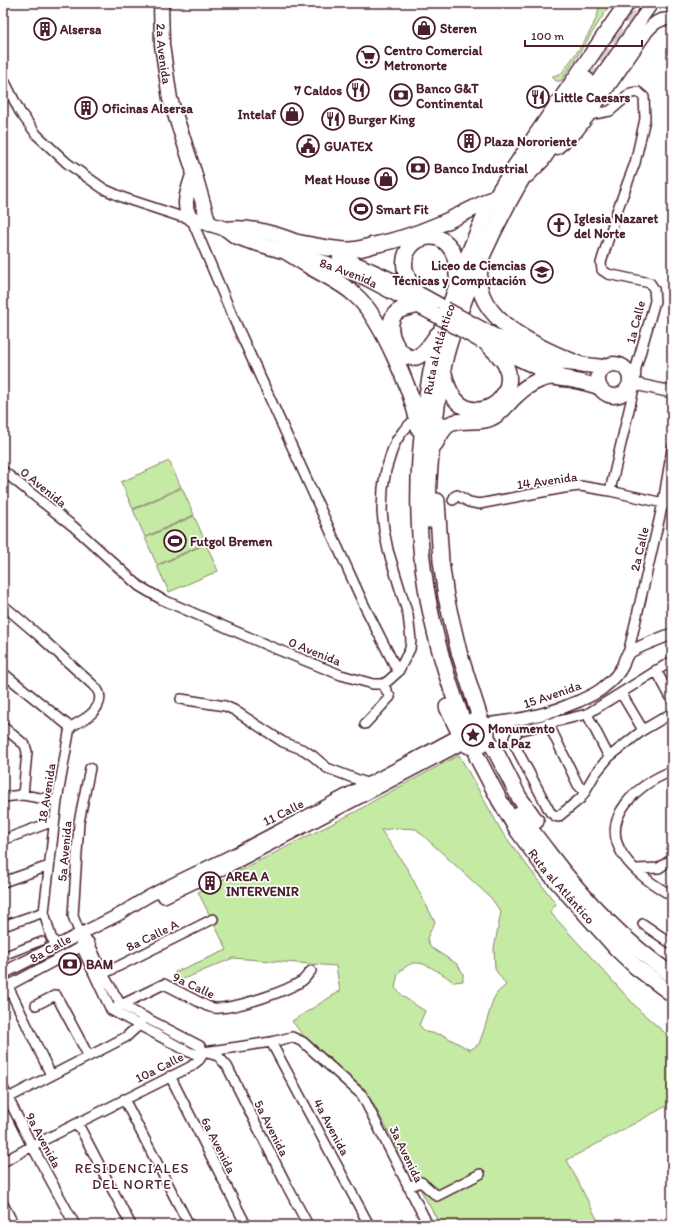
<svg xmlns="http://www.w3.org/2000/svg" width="675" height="1228" viewBox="0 0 675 1228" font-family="Itim,sans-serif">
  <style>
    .green { fill: #c5eaa4; stroke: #888468; fill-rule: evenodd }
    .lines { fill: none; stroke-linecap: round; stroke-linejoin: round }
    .trunk-tunnel { stroke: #dbd2d5; stroke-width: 15; stroke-dasharray: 15 8; stroke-linecap: butt }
    .pedestrian-casing { stroke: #4a1f2b; stroke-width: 10 }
    .minor-casing { stroke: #4a1f2b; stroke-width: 12 }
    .tertiary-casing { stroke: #4a1f2b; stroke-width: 14 }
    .secondary-casing { stroke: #4a1f2b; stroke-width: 15 }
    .primary-casing { stroke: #4a1f2b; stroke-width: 17 }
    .trunk-casing { stroke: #4a1f2b; stroke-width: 18 }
    .pedestrian { stroke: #fff; stroke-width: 7 }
    .minor { stroke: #fff; stroke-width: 9 }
    .tertiary { stroke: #fff; stroke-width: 11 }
    .secondary { stroke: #fff; stroke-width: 12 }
    .primary { stroke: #fff; stroke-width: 14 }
    .trunk { stroke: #fff; stroke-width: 15 }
    .primary-bridge-casing { stroke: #4a1f2b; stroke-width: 17; stroke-linecap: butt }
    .primary-bridge { stroke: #fff; stroke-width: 14 }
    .labels { text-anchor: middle; stroke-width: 3.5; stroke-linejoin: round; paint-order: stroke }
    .poi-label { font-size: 13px; font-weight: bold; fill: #4a1f2b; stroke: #fff; text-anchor: start }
    .street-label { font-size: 13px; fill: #4a1f2b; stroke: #fff }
    .neighbourhood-label { font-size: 14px; letter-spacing: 1px; fill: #4a1f2b; stroke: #fff }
  </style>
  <rect width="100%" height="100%" fill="#fff"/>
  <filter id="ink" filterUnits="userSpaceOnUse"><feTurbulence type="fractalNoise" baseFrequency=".025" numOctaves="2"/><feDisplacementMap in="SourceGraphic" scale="8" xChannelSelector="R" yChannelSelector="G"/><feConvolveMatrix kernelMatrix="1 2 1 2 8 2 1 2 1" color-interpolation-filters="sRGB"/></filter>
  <g filter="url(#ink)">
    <!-- green -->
    <path class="green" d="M600,3h11l-49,77 -2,1h-4l-4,-4 2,-2 2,1 2,-2h3c14,-20 36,-46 39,-71z
      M169,461l12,26 -48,22 -12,-27z
      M182,488l12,27 -49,22 -12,-27z
      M194,516l12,27 -49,22 -12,-27z
      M206,544l12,27 -49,21 -12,-26z
      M459,755l43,77 54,72 -6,8 90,99 32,28v64l-105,57 33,65h-160l-75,-136 -50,-38 -23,-30 48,-30 -4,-25 -103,-8 -54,23 -4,-9 52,-22 -29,-58 159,-81 18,-11zM399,828l17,1 75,69 10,14 -7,36 1,21 11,16 -9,8 -4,7 -9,30 -5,14 -9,6 -27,-15 -17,-3 -7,-7 6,-14 -20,-13 -10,-10 3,-15c5,-4 10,-9 16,-10 11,-2 31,13 40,19l9,-1v-8l-6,-9 -27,-17 -3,-9 8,-16 -27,-52 -27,-40z"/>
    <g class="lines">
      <!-- trunk-tunnel -->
      <path class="trunk-tunnel" d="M587,80l55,-77
        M469,712l17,41"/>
      <!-- pedestrian casing -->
      <g class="pedestrian-casing">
        <path id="pedestrian" d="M3,956l39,-15"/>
      </g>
      <!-- minor casing -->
      <g class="minor-casing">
        <path id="minor" d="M3,78l17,34 17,23 30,28 37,26 20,9 55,18 12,2 41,97 132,290 34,67
          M589,115l21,-4 21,-18 7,-1 6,5 1,22 -10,44 -18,48 -16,52 1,7 6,4 42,9 4,6 1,12 -19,67 -1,16 -25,107
          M3,471l71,56 65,59 22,13 108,47 72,29 32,9h10l5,-3 10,-9 12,-23 1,-9 -3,-25 -20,-65 -4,-20 -2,-19 1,-23 3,-18 6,-19 4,-10 7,-10 14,-14
          M453,500l2,-4 2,-1 12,7 10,2 85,-16 16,-2 30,5 62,14
          M3,605l34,29 56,51c2,2 5,5 6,8 5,17 -17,28 -29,34
          M628,654l35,-151 9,-54
          M672,661l-85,53 -69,17 -3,5 -2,6 37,70 5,4 3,1 23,-19 14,-24 14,-17 34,-27 29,-17
          M656,670l16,30
          M3,673l67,54
          M621,693l22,37
          M181,699l44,7 9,4 49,32 21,8 9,6 14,12 42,16 2,3
          M587,714l22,43
          M548,723l30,62 7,7
          M365,724l25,-27 -7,-13
          M3,727l22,18 2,7 -4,43
          M90,768l-11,54 -6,94 7,18 1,12 30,64 78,42 7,2 8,-2 67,-10 21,-5 11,5 59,53 66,130
          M672,771c-33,13 -74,46 -49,84 12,18 31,30 49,41
          M3,797l20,-2 34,6
          M3,840l51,-19
          M636,869l23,-1 13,-9
          M3,882l46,-16
          M643,924l29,20
          M3,926l41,-14
          M80,934l9,8 14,32 18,31 79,41 4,6 14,4 9,10 59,118 22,41
          M57,946l-6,-9 -7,-25 13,-111 13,-74
          M103,974l110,-55
          M3,976l48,99
          M4,988l82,-44
          M36,1005l20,-10 32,60
          M117,1007l47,-23 43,22c4,1 7,3 12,2 20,-1 66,-16 83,-27 4,-3 6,-7 9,-10
          M271,1042l98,183
          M170,1076l76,149
          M3,1088l29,58 43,79
          M8,1098l118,-61 13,-12 3,-5
          M124,1099l65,126
          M78,1124l53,101
          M3,1162l29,-16 158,-79 9,-7 5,-8
          M408,1187l13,-5 16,14 43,-22
          M3,1204l11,21"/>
      </g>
      <!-- tertiary casing -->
      <g class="tertiary-casing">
        <path id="tertiary" d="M630,383l42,9
          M459 734a15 15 0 1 1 30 0a15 15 0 1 1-30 0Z
          M484,724c33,-3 64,-9 95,-23 9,-4 19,-8 26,-15 7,-5 14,-13 18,-21 1,-3 2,-8 5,-11 4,-5 36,-17 44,-20
          M164,897l67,-32 231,-121
          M3,973l117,-59c36,-25 77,-41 116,-61 74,-39 149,-78 223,-118"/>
      </g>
      <!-- secondary casing -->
      <g class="secondary-casing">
        <path id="secondary" d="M670,3l2,1
          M557,148l19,-16 13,-17 58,-84c7,-8 14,-14 25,-11
          M528,176l15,-15 109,-158"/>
      </g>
      <!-- primary casing -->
      <g class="primary-casing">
        <g id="primary">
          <path id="s1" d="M161,3l1,42 8,54 24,73 15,52"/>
          <path id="s2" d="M194,172c-4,14 -14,34 -3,46l35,11 9,7 13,5 80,23 38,14 68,36"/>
          <path d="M226,229c28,-4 59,8 85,18"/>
          <path d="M340,258c35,13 67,29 99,47"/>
          <path d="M485,331l48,24 17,6 53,6"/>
          <path d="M490,345c26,12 51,26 78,34 10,3 20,4 30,8"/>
          <circle cx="614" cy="380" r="16"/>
        </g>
      </g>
      <!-- trunk casing -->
      <g class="trunk-casing">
        <g id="trunk">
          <path d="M301,243c16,3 32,7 49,7 7,0 16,-3 24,-5 43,-8 83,-28 122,-48"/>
          <path d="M288,253c7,4 14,9 21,13 16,10 32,16 46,29 26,22 59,100 64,134"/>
          <path d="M480,266c0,5 -1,11 -1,16 4,43 67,69 102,83"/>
          <path d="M416,292c-3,-5 -7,-10 -9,-16 -16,-41 51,-62 50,0"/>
          <path d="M417,305c-6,3 -15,3 -20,7 -17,14 4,54 22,44 8,-5 13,-14 18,-21"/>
          <path d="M444,373c13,66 78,31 62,-7 -4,-9 -13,-16 -20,-23"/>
          <path d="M435,444c11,-21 13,-23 38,-23 6,0 12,0 18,-3 13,-6 16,-15 27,-24 8,-8 21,-15 32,-17 6,0 13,2 19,2"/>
          <path d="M437,501l4,60 5,36 13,55 22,69"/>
          <path d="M429,520c-2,-30 1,-61 5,-90 3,-25 6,-50 12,-75 5,-19 12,-38 19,-57 30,-81 72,-148 122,-218"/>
          <path d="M447,707l12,25"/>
          <path id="s3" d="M461,716c-37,-99 -51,-192 -37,-297 3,-30 9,-62 18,-91 4,-12 9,-24 13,-37 9,-25 18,-51 30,-75 15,-29 34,-55 52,-82 30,-44 60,-87 90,-131"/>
          <path d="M488,740l6,8 25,49 17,24"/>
          <path id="s4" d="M477,757l23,44 18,30 26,36 73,82 19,18 36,27"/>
          <path d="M520,814c8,13 18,25 27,37 36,48 76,90 125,124"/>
        </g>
      </g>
      <!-- pedestrian -->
      <use href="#pedestrian" class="pedestrian"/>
      <!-- minor -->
      <use href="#minor" class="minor"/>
      <!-- tertiary -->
      <use href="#tertiary" class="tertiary"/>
      <!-- secondary -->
      <use href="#secondary" class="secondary"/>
      <!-- primary -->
      <use href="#primary" class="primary"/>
      <!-- trunk -->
      <use href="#trunk" class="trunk"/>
      <!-- primary-bridge casing -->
      <g class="primary-bridge-casing">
        <path id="primary-bridge" d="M445,309l40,22
          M434,314l47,27"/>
      </g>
      <!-- primary-bridge -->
      <use href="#primary-bridge" class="primary-bridge"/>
    </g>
  </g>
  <!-- icons -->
  <defs>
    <g id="shop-ring" transform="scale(1.15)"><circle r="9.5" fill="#fff" stroke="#4a1f2b" stroke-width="1.5"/><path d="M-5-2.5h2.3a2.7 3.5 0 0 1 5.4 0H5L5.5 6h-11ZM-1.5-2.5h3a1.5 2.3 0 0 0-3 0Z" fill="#4a1f2b"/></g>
    <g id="building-ring" transform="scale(1.15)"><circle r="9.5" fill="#fff" stroke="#4a1f2b" stroke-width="1.5"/><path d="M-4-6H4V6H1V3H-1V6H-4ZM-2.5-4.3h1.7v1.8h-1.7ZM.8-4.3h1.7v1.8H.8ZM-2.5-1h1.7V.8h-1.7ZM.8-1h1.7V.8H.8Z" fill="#4a1f2b"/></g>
    <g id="supermarket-ring" transform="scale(1.15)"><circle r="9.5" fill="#fff" stroke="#4a1f2b" stroke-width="1.5"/><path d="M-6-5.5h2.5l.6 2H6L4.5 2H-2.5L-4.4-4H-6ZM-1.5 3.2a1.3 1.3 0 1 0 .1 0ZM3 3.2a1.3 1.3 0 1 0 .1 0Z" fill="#4a1f2b"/></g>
    <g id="restaurant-ring" transform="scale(1.15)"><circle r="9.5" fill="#fff" stroke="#4a1f2b" stroke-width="1.5"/><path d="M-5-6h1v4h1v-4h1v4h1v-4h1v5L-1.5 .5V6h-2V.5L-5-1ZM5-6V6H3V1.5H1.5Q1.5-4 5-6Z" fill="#4a1f2b"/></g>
    <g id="bank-ring" transform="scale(1.15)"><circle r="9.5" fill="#fff" stroke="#4a1f2b" stroke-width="1.5"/><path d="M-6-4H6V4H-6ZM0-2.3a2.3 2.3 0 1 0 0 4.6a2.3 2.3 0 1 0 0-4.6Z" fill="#4a1f2b"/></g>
    <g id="civic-ring" transform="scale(1.15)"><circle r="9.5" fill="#fff" stroke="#4a1f2b" stroke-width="1.5"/><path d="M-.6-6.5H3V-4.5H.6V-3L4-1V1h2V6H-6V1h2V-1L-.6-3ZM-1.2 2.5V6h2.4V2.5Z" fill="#4a1f2b"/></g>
    <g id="stadium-ring" transform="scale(1.15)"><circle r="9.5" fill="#fff" stroke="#4a1f2b" stroke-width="1.5"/><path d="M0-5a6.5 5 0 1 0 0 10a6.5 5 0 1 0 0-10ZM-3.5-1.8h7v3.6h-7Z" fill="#4a1f2b"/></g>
    <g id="church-ring" transform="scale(1.15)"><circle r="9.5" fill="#fff" stroke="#4a1f2b" stroke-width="1.5"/><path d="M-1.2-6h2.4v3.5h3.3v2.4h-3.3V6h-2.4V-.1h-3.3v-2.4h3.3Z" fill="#4a1f2b"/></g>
    <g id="school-ring" transform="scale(1.15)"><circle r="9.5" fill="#fff" stroke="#4a1f2b" stroke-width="1.5"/><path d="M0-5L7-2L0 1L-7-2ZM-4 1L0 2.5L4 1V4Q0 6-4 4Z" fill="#4a1f2b"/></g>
    <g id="sight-ring" transform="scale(1.15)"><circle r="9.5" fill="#fff" stroke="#4a1f2b" stroke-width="1.5"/><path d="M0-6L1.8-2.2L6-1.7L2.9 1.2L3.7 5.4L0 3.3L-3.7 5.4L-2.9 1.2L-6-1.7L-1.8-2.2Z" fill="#4a1f2b"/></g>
  </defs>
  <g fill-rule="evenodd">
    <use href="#shop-ring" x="424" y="28"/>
    <use href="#building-ring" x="45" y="29"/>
    <use href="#supermarket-ring" x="368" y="57"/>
    <use href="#restaurant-ring" x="358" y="90"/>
    <use href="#bank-ring" x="401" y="95"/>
    <use href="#restaurant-ring" x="538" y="97"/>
    <use href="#building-ring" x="86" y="108"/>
    <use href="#shop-ring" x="292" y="114"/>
    <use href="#restaurant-ring" x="333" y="119"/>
    <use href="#building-ring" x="469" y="141"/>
    <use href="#civic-ring" x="308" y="146"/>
    <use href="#bank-ring" x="418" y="168"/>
    <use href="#shop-ring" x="386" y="179"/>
    <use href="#stadium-ring" x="361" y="209"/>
    <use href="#church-ring" x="559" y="225"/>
    <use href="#school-ring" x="542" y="272"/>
    <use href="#stadium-ring" x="175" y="541"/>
    <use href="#sight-ring" x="473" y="735"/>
    <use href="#building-ring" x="210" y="883"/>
    <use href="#bank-ring" x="70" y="964"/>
  </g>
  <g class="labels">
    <!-- poi labels -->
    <g class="poi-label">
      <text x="440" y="33">Steren</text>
      <text x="60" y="34">Alsersa</text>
      <text x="384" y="55">Centro Comercial<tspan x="384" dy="15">Metronorte</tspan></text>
      <text x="416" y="93">Banco G&amp;T<tspan x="416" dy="15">Continental</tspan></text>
      <text x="342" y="95" text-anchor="end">7 Caldos</text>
      <text x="554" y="102">Little Caesars</text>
      <text x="102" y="113">Oficinas Alsersa</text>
      <text x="276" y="119" text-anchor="end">Intelaf</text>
      <text x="348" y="124">Burger King</text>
      <text x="484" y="146">Plaza Nororiente</text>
      <text x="324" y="151">GUATEX</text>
      <text x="434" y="173">Banco Industrial</text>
      <text x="370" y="184" text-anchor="end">Meat House</text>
      <text x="376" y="214">Smart Fit</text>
      <text x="574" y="223">Iglesia Nazaret<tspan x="574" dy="15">del Norte</tspan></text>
      <text x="526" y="270" text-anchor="end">Liceo de Ciencias<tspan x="526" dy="15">Técnicas y Computación</tspan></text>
      <text x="190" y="546">Futgol Bremen</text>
      <text x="488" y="733">Monumento<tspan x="488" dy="15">a la Paz</tspan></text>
      <text x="226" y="881">AREA A<tspan x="226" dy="15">INTERVENIR</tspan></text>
      <text x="86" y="969">BAM</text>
    </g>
    <!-- street labels -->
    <g class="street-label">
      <text dy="5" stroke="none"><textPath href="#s1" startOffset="51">2a Avenida</textPath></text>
      <text dy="5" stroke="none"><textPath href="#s2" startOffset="216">8a Avenida</textPath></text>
      <text transform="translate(635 322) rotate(-76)" y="5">1a Calle</text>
      <text dy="5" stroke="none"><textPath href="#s3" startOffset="374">Ruta al Atlántico</textPath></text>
      <text transform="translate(547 480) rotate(-8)" y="5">14 Avenida</text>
      <text transform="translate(44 487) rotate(39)" y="5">0 Avenida</text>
      <text transform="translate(639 549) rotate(-77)" y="5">2a Calle</text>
      <text transform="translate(315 651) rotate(22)" y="5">0 Avenida</text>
      <text transform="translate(552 694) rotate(-19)" y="5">15 Avenida</text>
      <text transform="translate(46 793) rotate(-81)" y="5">18 Avenida</text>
      <text transform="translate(283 812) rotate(-27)" y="5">11 Calle</text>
      <text transform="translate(64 851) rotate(-85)" y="5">5a Avenida</text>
      <text dy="5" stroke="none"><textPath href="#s4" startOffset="155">Ruta al Atlántico</textPath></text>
      <text transform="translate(152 935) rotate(-26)" y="5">8a Calle A</text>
      <text transform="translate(50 948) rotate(-29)" y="5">8a Calle</text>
      <text transform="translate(194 985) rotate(25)" y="5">9a Calle</text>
      <text transform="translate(159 1067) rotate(-27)" y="5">10a Calle</text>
      <text transform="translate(332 1127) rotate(62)" y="5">4a Avenida</text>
      <text transform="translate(272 1128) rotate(63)" y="5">5a Avenida</text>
      <text transform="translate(44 1140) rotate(62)" y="5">9a Avenida</text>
      <text transform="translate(219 1145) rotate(63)" y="5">6a Avenida</text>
      <text transform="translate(407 1154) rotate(64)" y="5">3a Avenida</text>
    </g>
    <!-- neighbourhood labels -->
    <g class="neighbourhood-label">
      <text x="132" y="1173">RESIDENCIALES<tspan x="132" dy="16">DEL NORTE</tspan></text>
    </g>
  </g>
  <!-- margin -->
  <rect width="675" height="1228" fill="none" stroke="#fff" stroke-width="16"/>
  <rect x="8" y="8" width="659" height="1212" fill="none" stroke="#4a1f2b" stroke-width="1.5" filter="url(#ink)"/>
  <!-- scale -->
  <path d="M525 40v6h117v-6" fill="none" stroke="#4a1f2b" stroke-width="2"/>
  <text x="531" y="40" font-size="12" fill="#4a1f2b" stroke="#ffffff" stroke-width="3" paint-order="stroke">100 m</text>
</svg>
